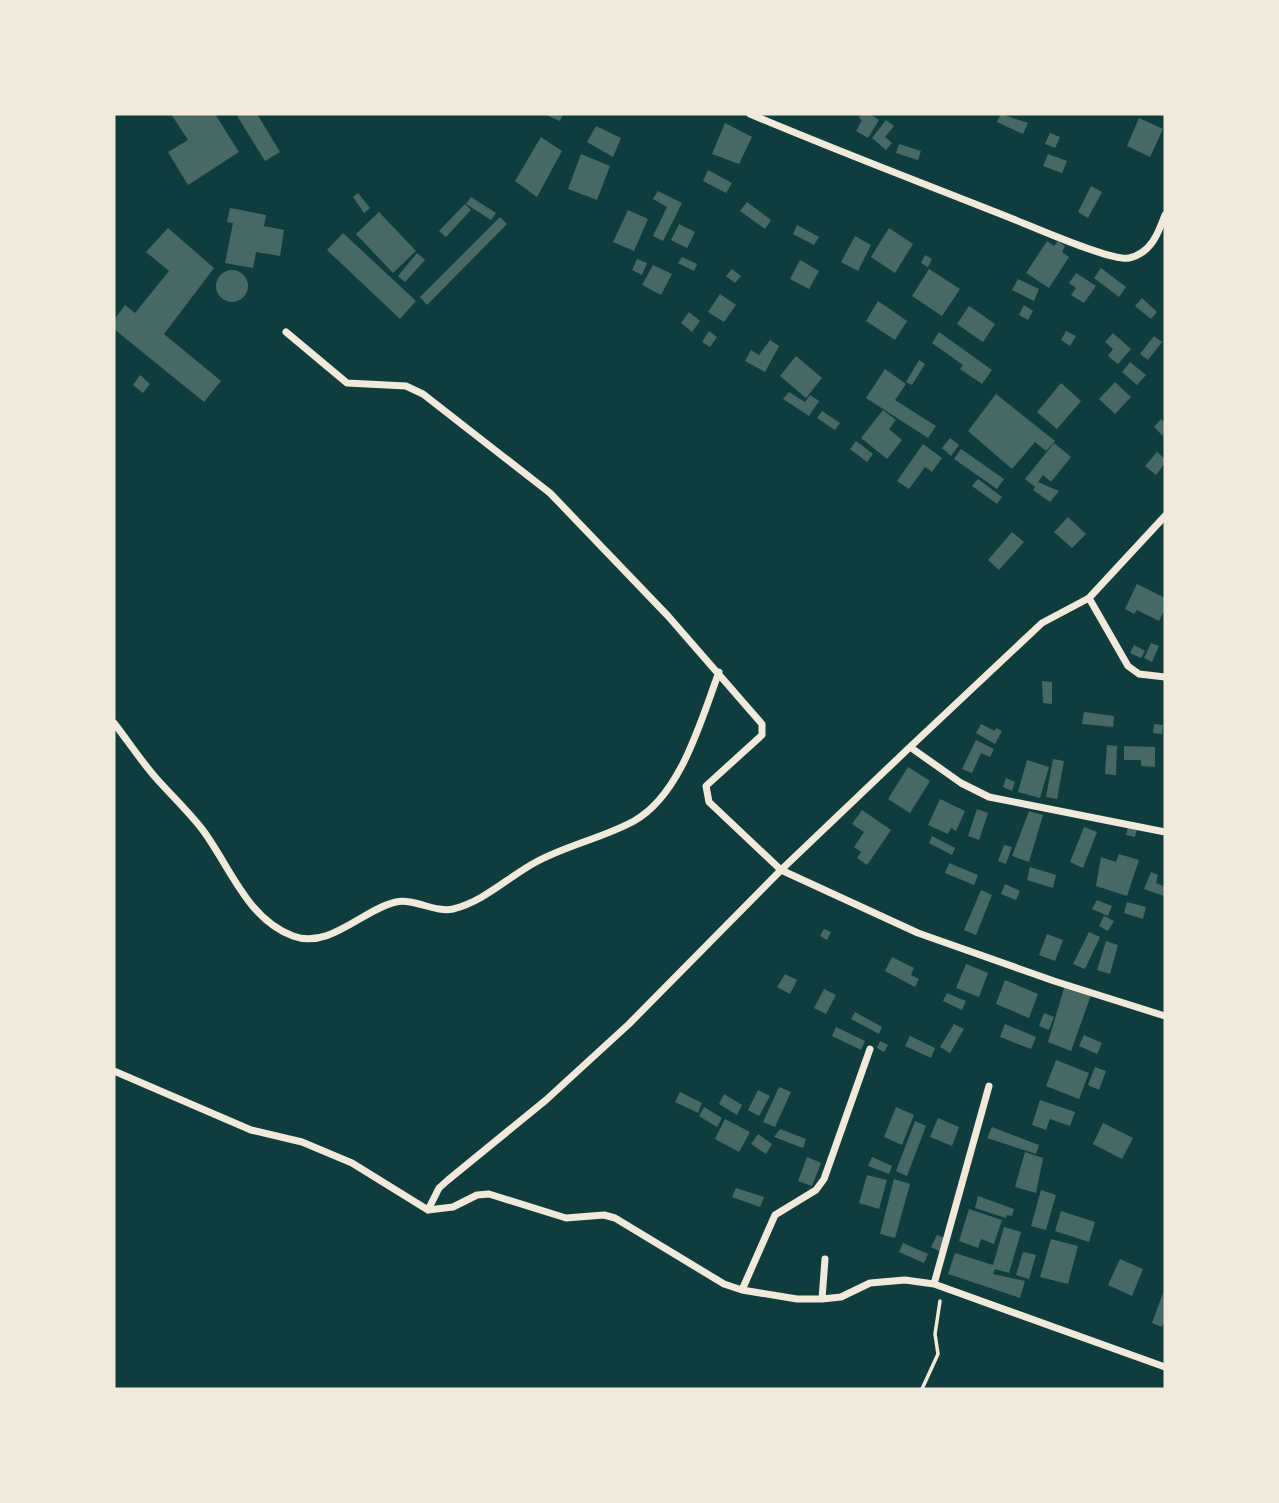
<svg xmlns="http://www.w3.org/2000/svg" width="1279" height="1503" viewBox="0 0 1279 1503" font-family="'Alegreya Sans',sans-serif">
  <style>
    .building { fill: #486865 }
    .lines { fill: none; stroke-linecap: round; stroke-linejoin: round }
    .path { stroke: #f1e9da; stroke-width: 3.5 }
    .minor { stroke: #f1e9da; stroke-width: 7 }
  </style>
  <rect width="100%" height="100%" fill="#0f3d3e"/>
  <!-- building -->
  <path class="building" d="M171,114h44l24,38 -51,33 -20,-33 20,-12z
    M236,114h21l23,38 -15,9z
    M544,114h19l-3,7z
    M861,114h9l9,6 -11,18 -12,-7 6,-11 -3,-2z
    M1001,114l27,9 -5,11 -26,-12z
    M1139,118l24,11 -13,28 -23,-11z
    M886,120l8,6 -9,11 7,6 -6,7 -14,-12z
    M725,123l27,14 -13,27 -27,-10z
    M596,126l25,12 -8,19 -26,-15z
    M1050,133l10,4 -5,11 -10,-4z
    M541,137l21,14 -25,46 -22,-16z
    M899,144l22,7 -3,9 -22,-7z
    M581,154l29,12 -13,34 -29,-11z
    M1048,154l19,7 -5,12 -19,-7z
    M708,170l24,13 -6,10 -23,-12z
    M1091,186l11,6 -14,26 -10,-6z
    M658,191l24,12 -19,38 -10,-5 14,-29 -14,-8z
    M358,193l12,15 -6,5 -11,-16z
    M471,197l25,16 -5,7 -25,-16z
    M747,202l24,18 -6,9 -25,-18z
    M465,204l6,6 -25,27 -7,-6z
    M230,208l36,7 -2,11 20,4 -4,26 -24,-4 -3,16 -28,-5 8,-40 -6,-1z
    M628,210l20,9 -14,32 -21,-9z
    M379,212l37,39 -23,22 -37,-39z
    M500,217l7,7 -80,81 -7,-8z
    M679,224l16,8 -8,16 -16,-8z
    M797,225l22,12 -5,8 -21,-11z
    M168,228l46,40 -50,66 57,47 -17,21 -90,-73v-9l11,-15 10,8 34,-42 -23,-19z
    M889,228l24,16 -18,29 -24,-16z
    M343,233l73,68 -16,18 -73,-69z
    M855,236l16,9 -13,26 -17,-9z
    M1047,241l7,5 4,-5 7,5 -3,6 7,5 -20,31 -23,-15z
    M417,253l8,7 -20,22 -7,-6z
    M925,255l7,4 -4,8 -7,-4z
    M682,257l15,7 -3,7 -16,-8z
    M637,259l10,4 -5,12 -10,-5z
    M800,260l19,11 -10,18 -19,-10z
    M653,265l19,9 -11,21 -19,-10z
    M1101,268l25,19 -7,10 -25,-19z
    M732,269l9,7 -6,7 -9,-7z
    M929,269l31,20 -18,27 -30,-20z
    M216 286a16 16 0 1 1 32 0a16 16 0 1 1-32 0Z
    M1076,273l20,13 -12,17 -13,-8 5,-7 -7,-5z
    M1018,279l21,10 -5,12 -22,-11z
    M720,294l16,11 -12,17 -16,-10z
    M1142,298l15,14 -6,7 -16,-13z
    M878,301l29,20 -12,19 -29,-19z
    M1024,305l9,6 -5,9 -9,-5z
    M969,306l26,18 -12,18 -26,-18z
    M689,312l11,9 -8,11 -11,-9z
    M709,331l8,6 -7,10 -8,-5z
    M1066,331l10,5 -6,10 -9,-6z
    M939,332l53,38 -10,14 -22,-15 3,-4 -31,-22z
    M1113,333l18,16 -13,15 -10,-8 5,-7 -8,-7z
    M1154,336l8,6 -14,18 -8,-6z
    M770,340l9,6 -14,26 -20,-11 6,-11 8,5z
    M796,356l26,22 -16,20 -26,-22z
    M919,360l6,4 -13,21 -6,-3z
    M1130,362l16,13 -9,10 -15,-13z
    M885,369l21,15 -11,16 41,26 -8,12 -62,-40z
    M140,375l10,9 -7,9 -10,-8z
    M1115,382l16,15 -16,17 -16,-15z
    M1061,383l20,18 -24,28 -20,-17z
    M789,392l16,10 5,-7 9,6 -10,15 -26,-17z
    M996,394l59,47 -9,10 -11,-9 -23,27 -44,-38z
    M883,410l13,10 -7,9 13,11 -15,19 -26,-21z
    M822,411l18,12 -5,7 -18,-12z
    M1161,419l4,4 -2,13 -9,-9z
    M950,438l9,7 -8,11 -9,-8z
    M856,441l17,13 -6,8 -17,-13z
    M1054,443l17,14 -20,25 -8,-7 -5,7 21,9 -9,11 -17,-12 2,-3 -10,-8z
    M923,444l19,14 -10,14 -7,-5 -16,22 -12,-8z
    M961,449l43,30 -7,10 -43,-30z
    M1157,452l8,7v4l-9,12 -11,-9z
    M978,479l24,18 -5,7 -25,-18z
    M1068,517l18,17 -14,14 -18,-16z
    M1012,532l12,10 -25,28 -11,-10z
    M1137,584l28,14v11l-6,12 -22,-11 -3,4 -9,-5z
    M1151,643l8,3 -7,16 -8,-4z
    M1134,645l11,6 -4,7 -11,-5z
    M1042,681l10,1v22l-9,-1z
    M1084,712l30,4 -1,11 -31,-3z
    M981,724l14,7 1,-3 6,3 -7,13 -19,-11z
    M1154,724l9,1 -1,9 -9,-1z
    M976,740l18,9 -4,8 -9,-4 -9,20 -10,-4z
    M1107,745l10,1 -1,29 -11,-1z
    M1124,746l31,1v20l-14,-1v-6h-17z
    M1053,759l11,2 -7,38 -11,-2z
    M1027,760l22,7 -9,31 -22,-6z
    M908,767l22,14 -20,32 -22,-14z
    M1006,778l9,4 -3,9 -9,-4z
    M940,799l25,12 -9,20 -5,-3 -3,6 -20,-9z
    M977,809l11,4 -9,27 -11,-4z
    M862,810l29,20 -24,35 -10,-7 4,-6 -7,-5 10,-15 -12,-8z
    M1029,811l14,4 -14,47 -17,-6z
    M1084,827l13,5 -14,36 -13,-6z
    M1128,827l9,2 -2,8 -9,-2z
    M932,836l23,12 -3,7 -23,-12z
    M1004,845l8,2 -6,17 -8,-3z
    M1119,854l20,6 -12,36 -31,-10 5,-29 15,5z
    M949,863l29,12 -4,10 -29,-12z
    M1030,867l26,8 -3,13 -26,-8z
    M1151,872l7,3 -2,8 9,4 -1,9 -20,-7z
    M1005,884l15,7 -4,9 -15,-6z
    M981,890l11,5 -16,40 -12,-5z
    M1097,900l15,6 -4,10 -16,-7z
    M1127,902l19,5 -3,12 -19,-6z
    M1104,916l10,5 -6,10 -9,-5z
    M824,929l7,3 -4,8 -7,-4z
    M1089,932l11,5 -15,32 -12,-5z
    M1047,934l16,6 -8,21 -16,-6z
    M1106,941l12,4 -8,29 -13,-4z
    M892,957l22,11 -3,7 8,4 -4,8 -30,-16z
    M966,964l22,9 -9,24 -23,-9z
    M785,974l12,6 -7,14 -13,-7z
    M1005,980l33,14 -9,24 -33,-14z
    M1065,985l26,10 -20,56 -23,-9z
    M824,989l12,6 -10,19 -12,-6z
    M947,993l19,8 -4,9 -19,-9z
    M855,1012l27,15 -3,7 -28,-15z
    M1044,1013l10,4 -5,13 -10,-4z
    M954,1024l10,5 -14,24 -10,-6z
    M1005,1024l31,13 -5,12 -31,-12z
    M836,1027l29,14 -4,9 -29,-14z
    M1084,1035l18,8 -5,11 -18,-8z
    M910,1036l25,12 -4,10 -26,-12z
    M880,1041l8,4 -4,7 -7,-4z
    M1056,1060l33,13 -10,26 -33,-13z
    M1095,1067l11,4 -7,19 -11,-5z
    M779,1087l12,5 -16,35 -12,-5z
    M758,1090l12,6 -11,20 -11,-6z
    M680,1092l22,11 -4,10 -23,-11z
    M724,1094l18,11 -5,10 -18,-11z
    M1040,1100l35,12 -5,14 -20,-7 -4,11 -14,-5z
    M704,1107l18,11 -5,9 -18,-11z
    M896,1107l18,8 -12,30 -18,-8z
    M938,1118l21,9 -7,19 -22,-9z
    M725,1119l25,13 -11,20 -24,-13z
    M915,1121l11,5 -19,50 -11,-5z
    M1103,1123l30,15 -11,21 -29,-15z
    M992,1127l47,18 -3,9 -49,-16z
    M780,1129l26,10 -3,9 -29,-11z
    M758,1134l14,10 -6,10 -15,-10z
    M1025,1152l18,6 -7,35 -21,-6z
    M807,1157l14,6 -9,23 -14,-5z
    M872,1157l20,9 -3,8 -21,-8z
    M867,1175l20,5 -8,29 -20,-6z
    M894,1179l16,5 -15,54 -15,-4z
    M736,1188l28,9 -4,10 -28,-10z
    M1041,1190l15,5 -10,35 -15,-4z
    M978,1196l36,13 -2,7 -5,-1 -1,3 -31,-10z
    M969,1209l33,11 -8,24 -13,-5 -3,9 -19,-7z
    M1061,1211l34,11 -6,20 -34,-11z
    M1004,1227l17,5 -12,41 -14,-4 -2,5 32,7 -5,17 -72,-24 7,-21 38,12z
    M937,1235l10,4 -6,13 -10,-5z
    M1051,1239l27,7 -10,38 -28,-7z
    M903,1243l25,11 -4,9 -25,-11z
    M1023,1252l13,3 -7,24 -13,-4z
    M1120,1259l23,10 -11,27 -24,-11z
    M1163,1293l2,26 -3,8 -10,-4z"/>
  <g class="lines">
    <!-- path -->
    <path class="path" d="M922,1389l16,-35 -3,-20 5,-33"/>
    <!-- minor -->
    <path class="minor" d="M750,114c87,37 175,70 263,105 21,8 99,43 116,39 22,-5 29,-24 36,-43
      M286,332l61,51 59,3 17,8 127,99 118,123 94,108v11l-56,51 3,16 72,68 137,63 136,48 111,35
      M1089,598l39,68 11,8 26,3
      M114,723c14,18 27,38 42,55 15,17 32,33 46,51 28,37 44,89 91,107 37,14 70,-27 103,-34 18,-4 39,11 57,7 32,-8 55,-32 83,-47 31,-17 67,-24 98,-41 47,-26 67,-101 85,-149
      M910,747l51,36 28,14 176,35
      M114,1071l137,59 51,12 50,21 76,47 25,-3 24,-12 12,-1 77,24 38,-3 11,3 109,66 18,6 55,9h25l19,-2 29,-14 35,-3 29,4 55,-198
      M428,1210l11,-22 9,-8 98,-80 83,-76 152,-154 129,-123 132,-124 47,-25 76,-82
      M934,1284l231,83
      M742,1290l33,-75 41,-25 8,-11 46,-130
      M822,1299l3,-40"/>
  </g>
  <!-- border -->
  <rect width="1279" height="1503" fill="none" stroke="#f1e9da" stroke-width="231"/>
</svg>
